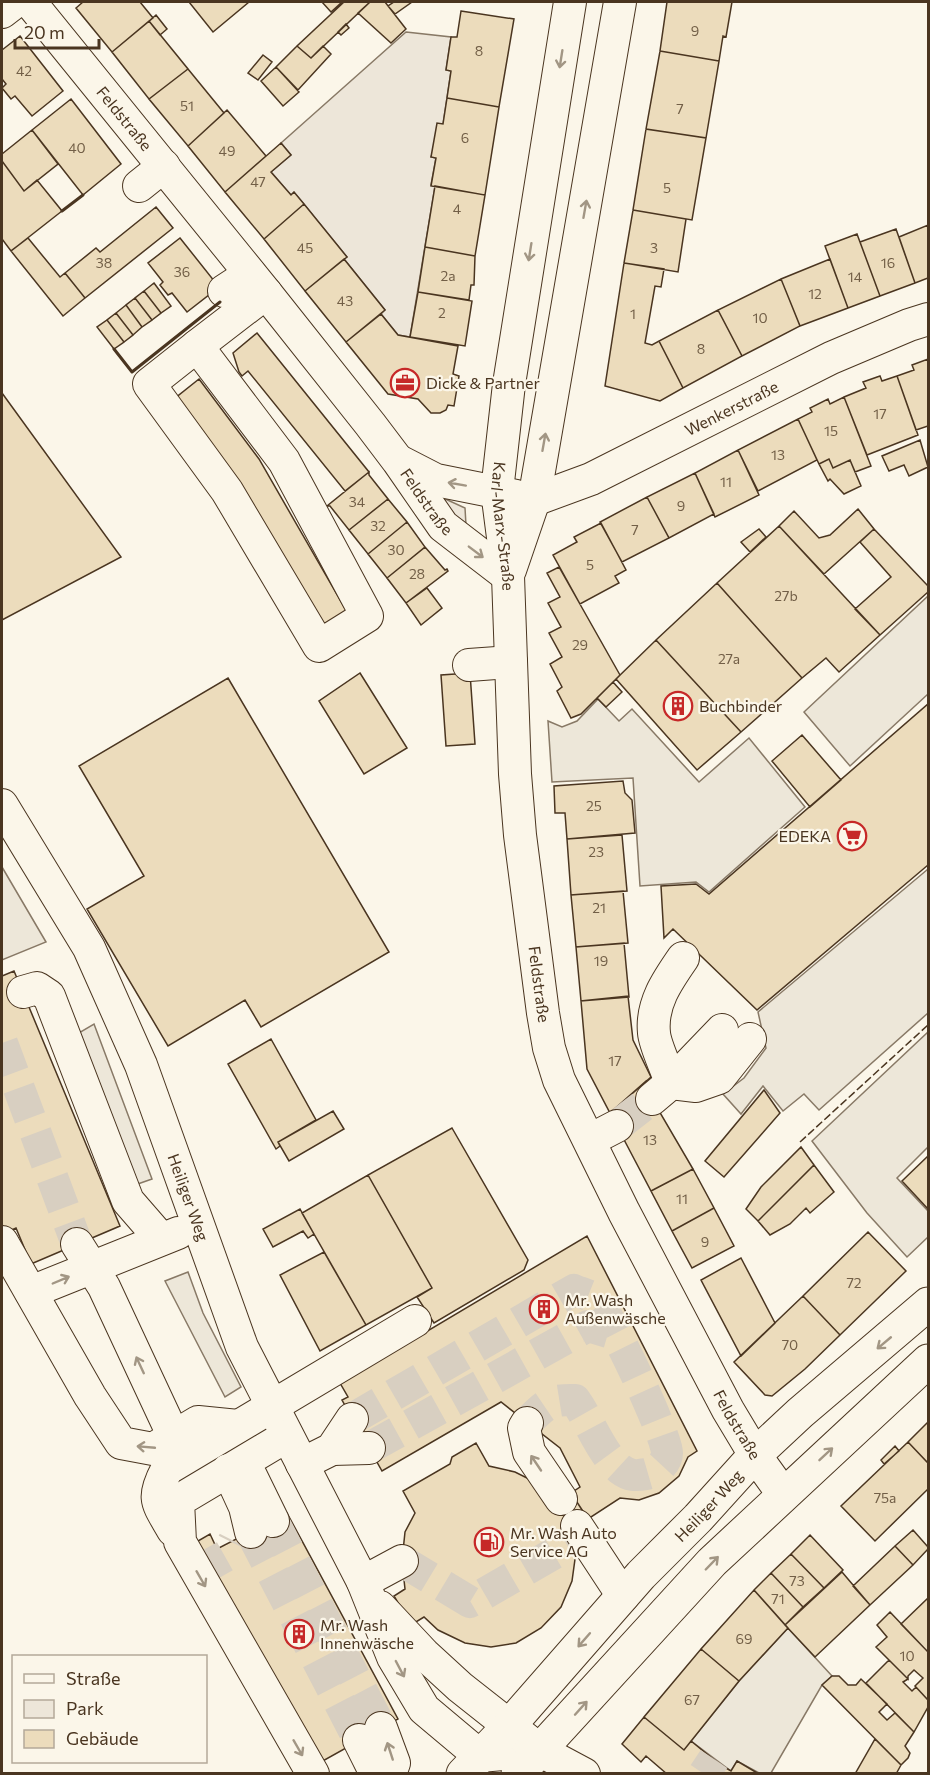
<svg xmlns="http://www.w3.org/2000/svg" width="930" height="1775" viewBox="0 0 930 1775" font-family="Commissioner,sans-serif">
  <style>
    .green { fill: #ede6d9; stroke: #887966; stroke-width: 1.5 }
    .parking { fill: #ede7d9; stroke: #887966; stroke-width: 1.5 }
    .building { fill: #ecdcbc; stroke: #4a3520; stroke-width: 1.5 }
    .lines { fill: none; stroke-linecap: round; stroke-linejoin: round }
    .minor-tunnel { stroke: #d8cfc1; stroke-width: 32; stroke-dasharray: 32 16; stroke-linecap: butt }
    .minor-casing { stroke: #4a3520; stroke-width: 34 }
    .major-casing { stroke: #4a3520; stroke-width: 35 }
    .minor { stroke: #fbf6e9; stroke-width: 32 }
    .major { stroke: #fbf6e9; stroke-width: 33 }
    .fence { stroke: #4a3520; stroke-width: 1.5; stroke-dasharray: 8 3; stroke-linecap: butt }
    .wall { stroke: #4a3520; stroke-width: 3 }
    .oneway { stroke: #a29684 }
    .labels { text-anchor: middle; stroke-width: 4.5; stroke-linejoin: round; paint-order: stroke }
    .number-label { font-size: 14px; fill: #725f47 }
    .street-label { font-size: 16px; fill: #4a3520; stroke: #fbf6e9 }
    .poi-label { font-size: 16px; fill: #4a3520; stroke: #fbf6e9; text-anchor: start }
  </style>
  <rect width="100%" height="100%" fill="#fbf6e9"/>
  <!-- green -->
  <path class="green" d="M406,32l45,5 -5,33 5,1 -8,53 -12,33 5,1 -5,27 4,1 -25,151 -12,-2 -17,-21 4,-4 -41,-51 3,-2 -53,-65 -3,3 -20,-23 20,-17 -10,-12z
    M428,491l37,17 1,17 -22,-10z"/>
  <!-- parking -->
  <path class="parking" d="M928,596v98l-78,72 -46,-54z
    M598,699l21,22 13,-12 67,73 50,-44 56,69 -96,85 -13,-10 -56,4 -7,-108 -81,4 -4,-61 14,6 15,-6z
    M2,867l44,75 -44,18z
    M928,869v144l-109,97 -15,-16 -21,17 -20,-25 -22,28 -18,-20 21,-16 22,-30 -8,-36z
    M94,1024l58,155 -20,7 -55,-152z
    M928,1032v115l-31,31 31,33v26l-21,20 -40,-44 -55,-72z
    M188,1272l15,41 38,74 -16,10 -60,-116z
    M788,1628l44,48 -10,9 -51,88h-12l-22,-12 -6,10 -40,-30 48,-60z"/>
  <!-- building -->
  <path class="building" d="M83,2h57l13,16 -41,34 -36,-44z
    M189,2h60l-36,30z
    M322,2h20l-11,10z
    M344,2h26l-59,56 -14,-12z
    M370,2h15l21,27 -15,14 -33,-30z
    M394,2h18l-17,12 -7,-8z
    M667,2h65l-6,35 -3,-1 -4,25 -59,-10z
    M461,11l53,8 -15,88 -52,-9 4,-27 -5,-1 5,-33h6z
    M156,15l11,14 -7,6 -11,-14z
    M149,21l39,48 -39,30 -37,-47z
    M346,24l3,4 -8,7 -3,-3z
    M20,36l43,55 -31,25 -17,-20 -4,3 -9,-11 4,-4 -4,-5v-29z
    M297,46l14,12 12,-12 8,8 -33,36 -22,-23z
    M660,51l59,10 -13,77 -60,-9z
    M263,55l9,7 -14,18 -10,-7z
    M276,67l23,25 -16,14 -22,-25z
    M188,69l36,44 -36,33 -39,-47z
    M447,98l52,9 -14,88 -54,-9 5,-28 -5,-1 6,-34 6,1z
    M71,99l50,65 -38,31 -51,-65z
    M227,110l39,46 -41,36 -37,-46z
    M646,129l60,9 -14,82 -59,-10z
    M32,130l26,34 -34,27 -22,-30v-7z
    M281,143l10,12 -20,17 20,23 3,-3 10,12 -40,35 -39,-47z
    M2,161l22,30 13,-11 25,31 -51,40 -9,-12z
    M435,186l50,9 -10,61 -50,-9z
    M304,204l43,53 -42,34 -41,-52z
    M156,207l17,21 -88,70 -20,-25 31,-25 4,4z
    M633,210l53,9 -8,53 -54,-9z
    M928,225v53l-13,5 -16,-46z
    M896,229l19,54 -35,13 -20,-54z
    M857,234l23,62 -32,12 -23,-62z
    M28,238l32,39 5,-4 20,25 -22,18 -52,-65z
    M180,238l39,49 -32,25 -15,-19 -4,2 -8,-10 3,-3 -15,-19z
    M425,247l50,9 -1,29h-3l-2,15 -51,-8z
    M344,259l41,51 -39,32 -41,-51z
    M830,259l18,49 -48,18 -19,-47z
    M624,263l40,6 -3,18 -6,-1 -10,57 7,2 7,-4 24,47 -23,13 -55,-15z
    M781,279l19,47 -58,30 -24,-46z
    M154,283l17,23 -10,7 -17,-22z
    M144,291l17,22 -9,7 -17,-22z
    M418,292l54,9 -7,45 -55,-9z
    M135,298l17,22 -10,7 -16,-22z
    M126,305l16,22 -9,8 -17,-22z
    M718,310l24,46 -59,32 -24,-47z
    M116,313l17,22 -9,7 -17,-22z
    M381,314l17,21 60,11 -5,28 6,2 -5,30 -6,-1 -2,5 -6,3h-9l-13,-14 -30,-5 -42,-52z
    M107,320l17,22 -10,7 -17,-22z
    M257,333l112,139 -24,19 -97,-120 -6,5 -3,-4 -6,-19z
    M928,359v67l-12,4 -19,-54 17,-6 -2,-5z
    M880,376l2,5 15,-5 21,59 -51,20 -23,-58 22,-9 -3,-6z
    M199,379l60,80 88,153 -26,16 -147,-229z
    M2,393l119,164 -119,63z
    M844,397l27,69 -16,6 -5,-12 -17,8 -4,-9 -10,5 -21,-45 14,-7 -2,-4 18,-9 2,5z
    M798,419l19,41 -59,31 -20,-41z
    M920,440l8,27 -19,9 -5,-11 -15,6 -7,-15z
    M738,450l21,45 -44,22 -20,-44z
    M829,459l4,9 17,-8 11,26 -17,8 -14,-15 -2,2 -9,-17z
    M369,472v3l19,24 -39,31 -19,-24h-3z
    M695,473l19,41 -45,24 -22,-41z
    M647,497l22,41 -47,24 -22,-40z
    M388,499l19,23 -39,32 -19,-24z
    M858,509l16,20 -50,45 -45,-48 15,-15 25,27 11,-3z
    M407,522l18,25 -38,31 -19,-24z
    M601,523l25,47 -11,6 4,7 -39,21 -27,-49 24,-13 -3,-5z
    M779,526l101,109 -41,37 -13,-14 -24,20 -85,-95z
    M759,529l7,8 -16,15 -9,-10z
    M874,529l54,57v6l-48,43 -25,-26 36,-32 -31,-35z
    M425,547l20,23 2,-1 1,2 -42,32 -19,-25z
    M559,567l61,108 -39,39 -10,4 -14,-27 5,-4 -12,-23 12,-7 -13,-24 12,-6 -13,-24 12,-6 -13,-24z
    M717,583l85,95 -61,54 -85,-92z
    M427,588l15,20 -21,17 -15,-22z
    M656,640l85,92 -44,38 -81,-91z
    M360,673l47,75 -43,26 -45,-73z
    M470,673l5,71 -29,2 -5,-71z
    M228,678l161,274 -128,75 -16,-27 -77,46 -81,-137 57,-33 -65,-110z
    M613,682l9,10 -16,15 -9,-9z
    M928,704v161l-171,145 -84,-81 -9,9 -3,-52 35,-2 13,10z
    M802,735l39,45 -31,27 -38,-46z
    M623,781l2,12 7,7 3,33 -68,6 -2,-26h-10l-1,-27z
    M622,835l5,56 -56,4 -4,-56z
    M623,891l5,52 -52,4 -5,-52z
    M624,943l5,54 -48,4 -5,-54z
    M14,971l106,255 -89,38 -15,-36 -11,5 -3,-9v-248z
    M628,996l5,44 18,37 -41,36 -23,-44 -6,-68z
    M271,1039l45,81 -38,22 2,4 -4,3 -48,-85z
    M646,1081l6,18 41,70 -42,22 -41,-78z
    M764,1090l16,23 -56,64 -19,-16z
    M333,1111l11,18 -55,32 -11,-19z
    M452,1128l76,132 -4,10 -90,53 -17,-26 15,-9 -64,-113z
    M801,1147l13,18 -56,56 -12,-12 15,-22z
    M928,1156v53l-26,-28z
    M814,1165l20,27 -24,21 -4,-5 -16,16 -20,11 -12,-14z
    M693,1169l21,39 -42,23 -21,-40z
    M368,1175l64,113 -66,37 -64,-112z
    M714,1208l20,38 -42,22 -20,-37z
    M300,1209l14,25 -6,4 -5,-7 -30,16 -10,-18z
    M868,1232l38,39 -66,64 -37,-39z
    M587,1236l110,215 -9,6 -9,19 -20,17 -20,7 -19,-2 -32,21 -17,-26 9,-6 -20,-39 -59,-46 -119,69 -40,-71 6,-3 -8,-14z
    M324,1252l42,73 -46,26 -40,-76z
    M741,1258l34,65 -34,33 -40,-76z
    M803,1296l37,39 -35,34 -33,27 -7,-1 -31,-33z
    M928,1422v41l-20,-21z
    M908,1442l20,21v26l-53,52 -34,-35z
    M476,1443l13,23 26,6 26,13 30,8 17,26 -12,33 -4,29 -11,26 -20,21 -25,15 -25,4 -26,-4 -27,-13 -14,-13 -13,8 -17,-29 11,-7 -3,-28 3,-29 10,-19 -12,-22 47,-27 2,-7z
    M895,1446l4,5 -15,13 -3,-4z
    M287,1513l111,206 -77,43 -130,-217 19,-11 7,15z
    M913,1530l15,17v2l-15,16 -18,-19z
    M810,1535l33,35 -19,18 -33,-34z
    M895,1546l18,19 -43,40 -17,-19z
    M791,1554l33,34 -21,19 -32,-34z
    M842,1572l28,33 -55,52 -30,-32z
    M771,1573l32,34 -18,18 -31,-35z
    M754,1590l34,38 -49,53 -38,-32z
    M928,1598v54l-27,-28z
    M890,1612l38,40v48l-13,-14 8,-8 -9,-8 -6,6v3l-32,-32 11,-10 -10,-12z
    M701,1649l38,32 -55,69 -40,-33z
    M889,1660l19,19 -5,3 9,9 4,-4 12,13v7l-14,25 -48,-49z
    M832,1676h7l9,9h8l5,-6 26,25 -8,8 8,8 8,-7 19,19 -9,14 5,7 -2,5 -7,7 -79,-80z
    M644,1717l40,33 7,-9 28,23 -5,10h-47l-21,-18 -5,6 -19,-18z
    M875,1739l26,26 -5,9h-41z
    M737,1761l22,13h-45l5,-10 12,7z"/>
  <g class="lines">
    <!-- minor-tunnel -->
    <path class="minor-tunnel" d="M2,1043l75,201
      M617,1126l35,-27
      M352,1419l222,-129c6,3 16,5 21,9 12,9 73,139 72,154 0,10 -11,19 -21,21 -10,2 -17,2 -26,-5 -20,-17 -30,-48 -45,-69 -25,-1 -31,5 -48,23
      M369,1448l219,-122 27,8
      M273,1521l108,207
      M251,1532l108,208
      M402,1561l68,41 114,-66
      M197,1572l30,-17 7,-14
      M704,1774l10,-15"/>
    <!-- minor casing -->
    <g class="minor-casing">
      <g id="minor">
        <path id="s1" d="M30,2l236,291 104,131 28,37 45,65 65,50"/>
        <path id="s2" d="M570,2l-61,382 -12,107 11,85 7,198 5,61 23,178 6,35 10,32 65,132 104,198 27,45 28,39"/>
        <path d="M2,12l13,-10"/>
        <path d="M139,186l25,-20"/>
        <path d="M224,291l26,-17"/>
        <path d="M197,346l87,115 83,155 -48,30 -92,-155 -78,-107z"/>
        <path d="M197,346l69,-53"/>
        <path d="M401,462l35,18 80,16"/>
        <path id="s3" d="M534,500l57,-21 240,-121 78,-33 19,-6"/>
        <path d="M510,570l24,-70 86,-498"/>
        <path d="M469,665l42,-3"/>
        <path id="s4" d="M2,805l87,143 52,117 101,282 121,235 30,75 31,52 56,47 61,-5"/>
        <path d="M683,958c-16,23 -32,46 -29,75 1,13 13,36 17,50l25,3 23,-8 31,-39"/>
        <path d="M23,992l14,-4 12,8 79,205 33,38"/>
        <path d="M652,1099l19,-16 51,-53"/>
        <path d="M590,1140l27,-14"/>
        <path d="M2,1242l88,154 31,47 32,6 45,-27 40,4"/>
        <path d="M77,1244l27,43 70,150"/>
        <path d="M31,1292l147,-59"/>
        <path d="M527,1423l-3,5 5,24 32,47"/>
        <path d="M287,1436l-109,65 2,41 133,232"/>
        <path d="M332,1449l37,-1"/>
        <path d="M302,1464l30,-15 20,-30"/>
        <path d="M228,1470l17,37 6,25"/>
        <path d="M251,1476l22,45"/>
        <path d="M577,1526l46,70"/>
        <path d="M173,1530c-16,-28 -22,-31 -6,-61l248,-148"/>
        <path d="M363,1582l39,-21"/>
        <path d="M380,1607l44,47 36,33 81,64 43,23"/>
        <path d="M381,1728l13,35 -4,11"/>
        <path d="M359,1740l17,34"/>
      </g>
    </g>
    <!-- major casing -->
    <g class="major-casing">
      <g id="major">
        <path id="s5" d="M463,1774l46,-48 132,-151 57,-57 57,-63 45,-42 128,-109"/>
        <path d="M518,1774l194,-212 216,-201"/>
      </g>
    </g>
    <!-- minor -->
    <use href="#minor" class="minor"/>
    <!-- major -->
    <use href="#major" class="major"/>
    <!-- fence -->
    <path class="fence" d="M800,1142l128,-117"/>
    <!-- wall -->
    <path class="wall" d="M62,211l21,-16
      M114,349l18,23 88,-70"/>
  </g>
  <!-- one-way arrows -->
  <defs><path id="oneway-shaft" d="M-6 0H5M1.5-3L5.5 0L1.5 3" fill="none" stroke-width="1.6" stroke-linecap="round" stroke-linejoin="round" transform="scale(1.5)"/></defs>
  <g class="oneway">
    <use href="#oneway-shaft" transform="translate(561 59) rotate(99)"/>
    <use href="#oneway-shaft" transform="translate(585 209) rotate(-80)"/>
    <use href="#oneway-shaft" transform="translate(530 252) rotate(99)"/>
    <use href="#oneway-shaft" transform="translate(544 442) rotate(-80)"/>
    <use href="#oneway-shaft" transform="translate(457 484) rotate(-170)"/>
    <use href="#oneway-shaft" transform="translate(476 552) rotate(37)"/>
    <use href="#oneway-shaft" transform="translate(61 1280) rotate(-23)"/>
    <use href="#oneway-shaft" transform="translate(884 1343) rotate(140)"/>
    <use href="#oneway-shaft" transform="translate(140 1365) rotate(-115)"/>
    <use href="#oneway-shaft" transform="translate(146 1447) rotate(-175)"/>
    <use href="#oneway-shaft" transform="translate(826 1454) rotate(-43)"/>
    <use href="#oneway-shaft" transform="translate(536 1463) rotate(-124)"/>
    <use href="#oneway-shaft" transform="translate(712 1563) rotate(-46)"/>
    <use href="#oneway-shaft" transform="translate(201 1579) rotate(60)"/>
    <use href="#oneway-shaft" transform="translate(584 1640) rotate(131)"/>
    <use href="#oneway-shaft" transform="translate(400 1669) rotate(62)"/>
    <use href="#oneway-shaft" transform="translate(581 1708) rotate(-48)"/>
    <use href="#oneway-shaft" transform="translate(298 1748) rotate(60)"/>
    <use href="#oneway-shaft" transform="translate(390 1751) rotate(-108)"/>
  </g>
  <!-- icons -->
  <defs>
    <g id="office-ring" transform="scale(1.5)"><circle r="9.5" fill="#fbf6e9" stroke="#c62828" stroke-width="1.5"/><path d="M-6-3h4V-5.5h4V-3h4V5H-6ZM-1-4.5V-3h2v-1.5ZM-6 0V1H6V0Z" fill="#c62828"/></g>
    <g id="building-ring" transform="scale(1.5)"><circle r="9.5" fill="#fbf6e9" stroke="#c62828" stroke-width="1.5"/><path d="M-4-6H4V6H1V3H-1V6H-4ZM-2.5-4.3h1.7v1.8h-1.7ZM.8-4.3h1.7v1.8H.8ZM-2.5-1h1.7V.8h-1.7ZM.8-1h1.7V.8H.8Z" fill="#c62828"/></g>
    <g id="supermarket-ring" transform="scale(1.5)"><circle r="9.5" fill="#fbf6e9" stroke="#c62828" stroke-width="1.5"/><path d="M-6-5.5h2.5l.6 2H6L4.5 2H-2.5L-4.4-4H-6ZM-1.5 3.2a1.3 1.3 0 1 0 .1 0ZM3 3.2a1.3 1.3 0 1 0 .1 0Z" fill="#c62828"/></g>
    <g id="fuel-ring" transform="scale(1.5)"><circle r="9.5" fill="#fbf6e9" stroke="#c62828" stroke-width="1.5"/><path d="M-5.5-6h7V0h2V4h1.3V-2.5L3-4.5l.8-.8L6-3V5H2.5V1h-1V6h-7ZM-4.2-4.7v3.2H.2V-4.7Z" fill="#c62828"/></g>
  </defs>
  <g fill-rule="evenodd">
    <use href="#office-ring" x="405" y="383"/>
    <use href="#building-ring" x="678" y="706"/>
    <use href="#supermarket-ring" x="852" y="836"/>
    <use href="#building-ring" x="544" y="1309"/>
    <use href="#fuel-ring" x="489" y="1542"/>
    <use href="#building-ring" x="299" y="1634"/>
  </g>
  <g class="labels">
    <!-- number labels -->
    <g class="number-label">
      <text x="695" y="36">9</text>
      <text x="479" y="56">8</text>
      <text x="24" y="76">42</text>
      <text x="187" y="111">51</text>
      <text x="680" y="114">7</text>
      <text x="465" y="143">6</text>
      <text x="77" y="153">40</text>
      <text x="227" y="156">49</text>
      <text x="258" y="187">47</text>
      <text x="667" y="193">5</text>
      <text x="457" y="214">4</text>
      <text x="305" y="253">45</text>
      <text x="654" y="253">3</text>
      <text x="104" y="268">38</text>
      <text x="888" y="268">16</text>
      <text x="182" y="277">36</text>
      <text x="448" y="281">2a</text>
      <text x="855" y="282">14</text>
      <text x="815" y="299">12</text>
      <text x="345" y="306">43</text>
      <text x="442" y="318">2</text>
      <text x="633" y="319">1</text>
      <text x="760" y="323">10</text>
      <text x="701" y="354">8</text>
      <text x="880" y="419">17</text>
      <text x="831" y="436">15</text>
      <text x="778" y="460">13</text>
      <text x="726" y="487">11</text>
      <text x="357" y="507">34</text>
      <text x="681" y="511">9</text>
      <text x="378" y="531">32</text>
      <text x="635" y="535">7</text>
      <text x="396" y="555">30</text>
      <text x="590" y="570">5</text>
      <text x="417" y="579">28</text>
      <text x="786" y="601">27b</text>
      <text x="580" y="650">29</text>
      <text x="729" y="664">27a</text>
      <text x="594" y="811">25</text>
      <text x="596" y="857">23</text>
      <text x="599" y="913">21</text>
      <text x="601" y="966">19</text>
      <text x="615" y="1066">17</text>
      <text x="650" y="1145">13</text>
      <text x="682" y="1204">11</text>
      <text x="705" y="1247">9</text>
      <text x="854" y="1288">72</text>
      <text x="790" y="1350">70</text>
      <text x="885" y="1503">75a</text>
      <text x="797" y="1586">73</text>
      <text x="778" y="1604">71</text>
      <text x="744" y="1644">69</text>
      <text x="907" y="1661">10</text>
      <text x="692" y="1705">67</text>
    </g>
    <!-- street labels -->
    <g class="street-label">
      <text dy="6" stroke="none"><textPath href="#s1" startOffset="150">Feldstraße</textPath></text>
      <text dy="6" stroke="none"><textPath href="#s3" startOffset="218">Wenkerstraße</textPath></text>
      <text dy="6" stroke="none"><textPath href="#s1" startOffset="638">Feldstraße</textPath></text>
      <text dy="6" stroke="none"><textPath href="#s2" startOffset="530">Karl-Marx-Straße</textPath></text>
      <text dy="6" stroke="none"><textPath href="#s2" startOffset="990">Feldstraße</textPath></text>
      <text dy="6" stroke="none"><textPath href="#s4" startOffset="436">Heiliger Weg</textPath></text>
      <text dy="6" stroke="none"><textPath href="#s2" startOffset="1476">Feldstraße</textPath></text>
      <text dy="6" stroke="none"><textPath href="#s5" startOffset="364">Heiliger Weg</textPath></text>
    </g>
    <!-- poi labels -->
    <g class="poi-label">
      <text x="426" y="389">Dicke &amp; Partner</text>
      <text x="699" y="712">Buchbinder</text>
      <text x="831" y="842" text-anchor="end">EDEKA</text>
      <text x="565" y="1306">Mr. Wash<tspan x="565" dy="18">Außenwäsche</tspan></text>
      <text x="510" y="1539">Mr. Wash Auto<tspan x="510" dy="18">Service AG</tspan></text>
      <text x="320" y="1631">Mr. Wash<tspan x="320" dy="18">Innenwäsche</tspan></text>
    </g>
  </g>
  <!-- border -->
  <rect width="930" height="1775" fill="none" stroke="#4a3520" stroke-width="6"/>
  <!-- legend -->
  <rect x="12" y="1655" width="195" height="108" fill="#fbf6e9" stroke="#b4a999" stroke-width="1.5"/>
  <rect x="24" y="1674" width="30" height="9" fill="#fbf6e9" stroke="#b4a999" stroke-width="1.5"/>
  <text x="66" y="1685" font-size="18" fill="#4a3520">Straße</text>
  <rect x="24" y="1700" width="30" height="18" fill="#ede6d9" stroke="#b4a999" stroke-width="1.5"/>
  <text x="66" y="1715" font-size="18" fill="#4a3520">Park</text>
  <rect x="24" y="1730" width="30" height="18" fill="#ecdcbc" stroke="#b4a999" stroke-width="1.5"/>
  <text x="66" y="1745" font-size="18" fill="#4a3520">Gebäude</text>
  <!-- scale -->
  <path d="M15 39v9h84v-9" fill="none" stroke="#4a3520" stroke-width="3"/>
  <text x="24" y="39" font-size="18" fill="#4a3520" stroke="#fbf6e9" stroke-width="4.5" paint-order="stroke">20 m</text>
</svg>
